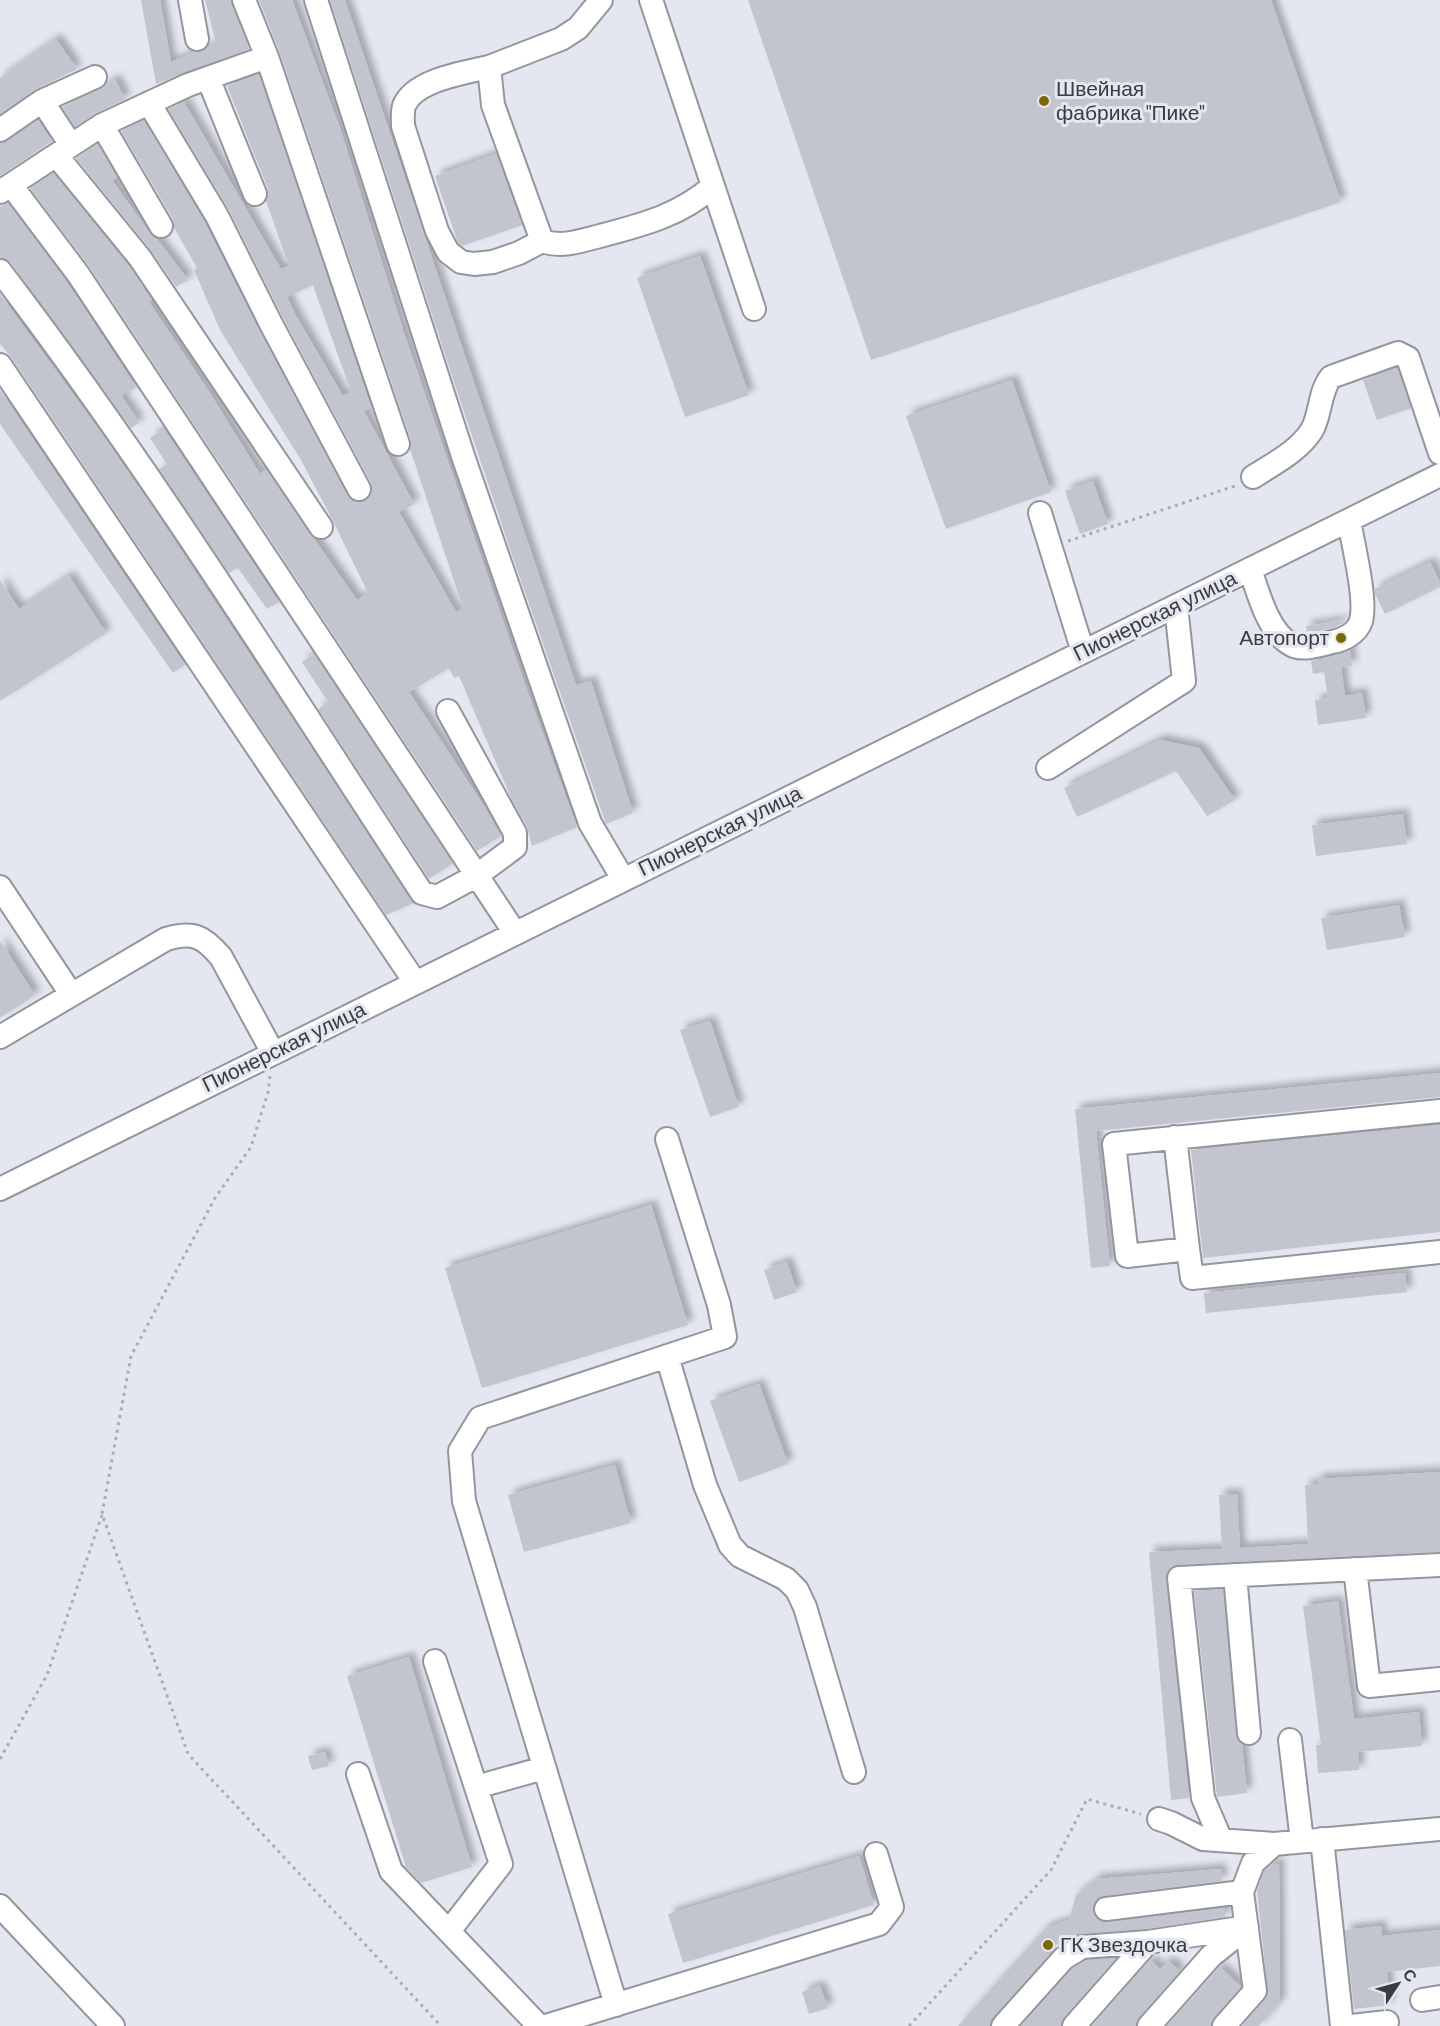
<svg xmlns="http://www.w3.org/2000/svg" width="1440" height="2026" viewBox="0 0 1440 2026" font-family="Barlow,sans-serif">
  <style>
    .building { fill: #c2c4ce; fill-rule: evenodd; filter: url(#shadow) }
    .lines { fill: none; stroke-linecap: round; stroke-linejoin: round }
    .minor-casing { stroke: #94959f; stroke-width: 26 }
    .path { stroke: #abadb5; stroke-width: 3; stroke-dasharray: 3 4.5; stroke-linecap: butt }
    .minor { stroke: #fff; stroke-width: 22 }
    .poi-dot { fill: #7c6a01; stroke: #e4e6f0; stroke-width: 2 }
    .labels { text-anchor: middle; stroke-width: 6; stroke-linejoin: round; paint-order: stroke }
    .poi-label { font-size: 21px; fill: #3b3c40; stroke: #e4e6f0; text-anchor: start }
    .street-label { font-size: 21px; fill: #3b3c40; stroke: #e4e6f0 }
  </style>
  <defs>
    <filter id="shadow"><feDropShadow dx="5.5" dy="-5.5" stdDeviation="3" flood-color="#0004"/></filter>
  </defs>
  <rect width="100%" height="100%" fill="#e4e6f0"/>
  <!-- building -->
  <path class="building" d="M141,0h19l11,62 24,-10h5l16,-9 -11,-43h26l18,49 -93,35z
    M259,0h33l48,128 64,205 118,343 55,151 -45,19 -5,-20 -15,-26 -53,-124 -5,2 -5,-10 -40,24 77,117 15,27 -24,15 -388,-585 -59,-78 23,-15 76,93 23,34 -3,2 59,88 52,84 6,-4 91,130 11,-7 -36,-74 -31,-59 -81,-130 -26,-60 3,-2 -23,-40 -1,-9 -52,-88 23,-11 61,103 54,107 88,165 5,6 7,1 6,-1 6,-5 1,-7 -1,-6 -88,-165 -54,-108 -61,-101 16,-7 97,167 8,-3 -23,-65 2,-12 -41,-103 32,-12 112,333 -7,4 50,93 -15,8 57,100 7,-4 -53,-159 1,-9 -131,-387zM313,285l38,107 -8,4 -47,-80 -9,-19z
    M330,0h15l231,685 15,-4 42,132 -27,11 -94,-269 -62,-185z
    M748,0h523l70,202 -470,158z
    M56,39l21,30 -43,21 -34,24v-36z
    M115,79l10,20 -29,14 -21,14 -13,-20 39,-18z
    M38,120l14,21 -52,35v-33l8,-2z
    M98,144l19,33 -5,3 37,53 7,5 32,42 -12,7 -26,-38 -74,-91z
    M496,154l26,71 -60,21 -4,-3 -23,-67z
    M8,203l59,79 69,105 -15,9 18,27 -8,5 -120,-165 -11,-5v-52z
    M700,256l49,139 -64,22 -48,-139z
    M0,294l100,137 53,77 261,395 -28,12 -375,-558 -11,-13z
    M1397,368l14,40 -34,12 -14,-40z
    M1012,380l39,112 -105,37 -40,-113z
    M0,390l185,275 -12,8 -173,-249z
    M164,429l115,173 -12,7 -29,-41 -9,5 -70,-104 8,-5 -17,-26z
    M1093,481l15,43 -28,10 -15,-43z
    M1430,562l10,20v5l-55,27 -10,-20v-5z
    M69,576l37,57 -106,68v-121l19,29z
    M1346,620l-10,7 -29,7 -1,-8z
    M1350,650l2,16 -11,1 4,29 17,-3 4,25 -48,7 -3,-25 13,-2 -4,-26 -11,2 -2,-13z
    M314,654l139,209 -24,16 -111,-170 10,-7 -26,-40z
    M1160,740l39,8 36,52 -28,16 -31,-45 -99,46 -13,-29z
    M1403,814l4,30 -91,12 -4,-31z
    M1399,905l6,32 -78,13 -6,-32z
    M0,941l35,54 -35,23z
    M710,1021l29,86 -29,10 -30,-87z
    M1440,1073v24l-344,34 14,135 -19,2 -16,-159z
    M1440,1125v107l-237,26 -12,-108z
    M651,1205l37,120 -206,63 -37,-120z
    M787,1262l10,30 -23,8 -10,-30z
    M1405,1273l2,19 -201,21 -2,-20z
    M759,1384l29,80 -49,18 -29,-81z
    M615,1465l16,58 -107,29 -16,-57z
    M1440,1472v80l-262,13 -6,2 -5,5 -1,7 23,219 -18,2 -22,-248 73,-3 -3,-54 18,-1 3,54 68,-4 -3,-59 12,-1v-5z
    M1223,1589l13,145 6,10 5,49 -30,4 -23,-206z
    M1338,1601l16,118 65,-7 3,34 -64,6 1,18 -41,3 -2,-28h5l-18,-139z
    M409,1657l63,210 -51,16 -15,-16 -59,-191z
    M325,1752l4,14 -17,4 -4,-14z
    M859,1856l15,49 -191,58 -15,-49z
    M1272,1864h7l1,138 -21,24h-17l19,-22 3,3v-5l4,-8 -11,-103 7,-20z
    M1221,1869l1,12 -118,15 -7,3 -3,4 -1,7 3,8 5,4h6l118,-14v9l-79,12 -65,5 -20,10 -15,2 1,8 2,1 -56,62 -3,9h-32l88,-98 23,-8 7,-25 21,-16z
    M1381,1926l1,10 58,-6v36l-53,6 3,33 -36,4 -9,-79z
    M1113,1958h3l-52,59 -3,9h-40l52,-58 13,-8z
    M1150,1960l10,9 8,-8 12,10 -41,46 -3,9h-44z
    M1220,1967l21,20 -27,30 -3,9h-44z
    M820,1986l8,22 -19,6 -7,-22z"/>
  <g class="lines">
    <!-- minor casing -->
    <g class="minor-casing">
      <path id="minor" d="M190,0l7,39
        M316,0l148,459 126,364 33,56
        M651,0l103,309
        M267,57l131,387
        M489,67c-25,6 -75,13 -85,39 -2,6 -1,14 -1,20l34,105 11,21 13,10 13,2 19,-2 26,-9 23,-12c20,7 38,0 58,-5 42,-11 81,-21 113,-50
        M208,78l47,116
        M42,101l53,-24
        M149,103l68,113 54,108 88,165
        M102,125l86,-40 79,-28 -23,-57
        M0,130l42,-29 29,44
        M56,155l84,103 181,269
        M11,185l67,89 437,659
        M0,192l102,-67 59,101
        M542,241l-49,-136 -4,-38 72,-28 17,-11 23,-28
        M0,271c152,199 285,413 422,622l15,4 39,-21 39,-29v-14l-67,-122
        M0,365l415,617
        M1253,477c20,-13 46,-26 59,-47 9,-16 7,-38 19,-53l67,-24 10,5 32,95
        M1040,513l43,139
        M1250,569c8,23 18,64 42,76 10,6 29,0 40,-3 12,-2 25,-9 29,-21 6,-22 -8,-76 -12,-101
        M1048,768l136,-87 -8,-75
        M0,887l71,107
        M0,1037l166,-98c27,-8 37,-3 55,18l52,96
        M1440,1111l-326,33 13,112 61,-7 4,29 248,-26
        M1175,1137l13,112
        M0,1189l1440,-714
        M667,1356l38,129 25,60 10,11 46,23 11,11 8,17 49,165
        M1355,1569l14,117 71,-7
        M1235,1575l14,158
        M435,1661l66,203 -52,67
        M1290,1740l12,101
        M358,1774l33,97 148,155
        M476,1787l68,-19
        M1159,1819l12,4 32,16 71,5 166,-15
        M1322,1839l20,187
        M1221,1840l-18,-42 -24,-220 261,-13
        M0,1906l113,120
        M1106,1909l136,-17
        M1422,2000l18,-3
        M616,2005l-152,-504 -4,-50 20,-33 245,-81 -6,-32 -52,-166
        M546,2026l333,-102 13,-17 -16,-53
        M1003,2026l61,-68 18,-11 66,-5
        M1074,2026l74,-84 99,-15
        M1149,2026l62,-70 35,-28
        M1224,2026l31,-35 -13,-99 11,-29 21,-19
        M1352,2026l35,-4"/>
    </g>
    <!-- path -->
    <path class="path" d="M1068,541l167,-55
      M270,1076l-2,16 -17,55 -36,51 -84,158 -29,158 86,240 253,272
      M0,1759l47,-84 55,-160
      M909,2026l142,-156 36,-71 54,15"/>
    <!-- minor -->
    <use href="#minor" class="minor"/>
  </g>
  <!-- markers -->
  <g class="poi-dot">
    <circle cx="1044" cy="101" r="6"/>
    <circle cx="1341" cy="638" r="6"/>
    <circle cx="1048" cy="1945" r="6"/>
  </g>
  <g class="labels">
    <!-- poi labels -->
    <g class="poi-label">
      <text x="1056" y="96">Швейная<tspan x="1056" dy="24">фабрика "Пике"</tspan></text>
      <text x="1329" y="645" text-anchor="end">Автопорт</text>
      <text x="1060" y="1952">ГК Звездочка</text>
    </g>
    <!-- street labels -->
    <g class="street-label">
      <text transform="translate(1155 616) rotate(-26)" y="7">Пионерская улица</text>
      <text transform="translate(720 831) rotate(-26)" y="7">Пионерская улица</text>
      <text transform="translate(284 1047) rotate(-26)" y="7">Пионерская улица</text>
    </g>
  </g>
  <!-- north arrow -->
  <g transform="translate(1398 1984) rotate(54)" stroke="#e4e6f0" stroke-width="4.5" paint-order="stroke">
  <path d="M0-4.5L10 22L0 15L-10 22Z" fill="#3b3c40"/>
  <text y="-9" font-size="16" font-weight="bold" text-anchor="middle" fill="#3b3c40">С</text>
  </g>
</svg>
